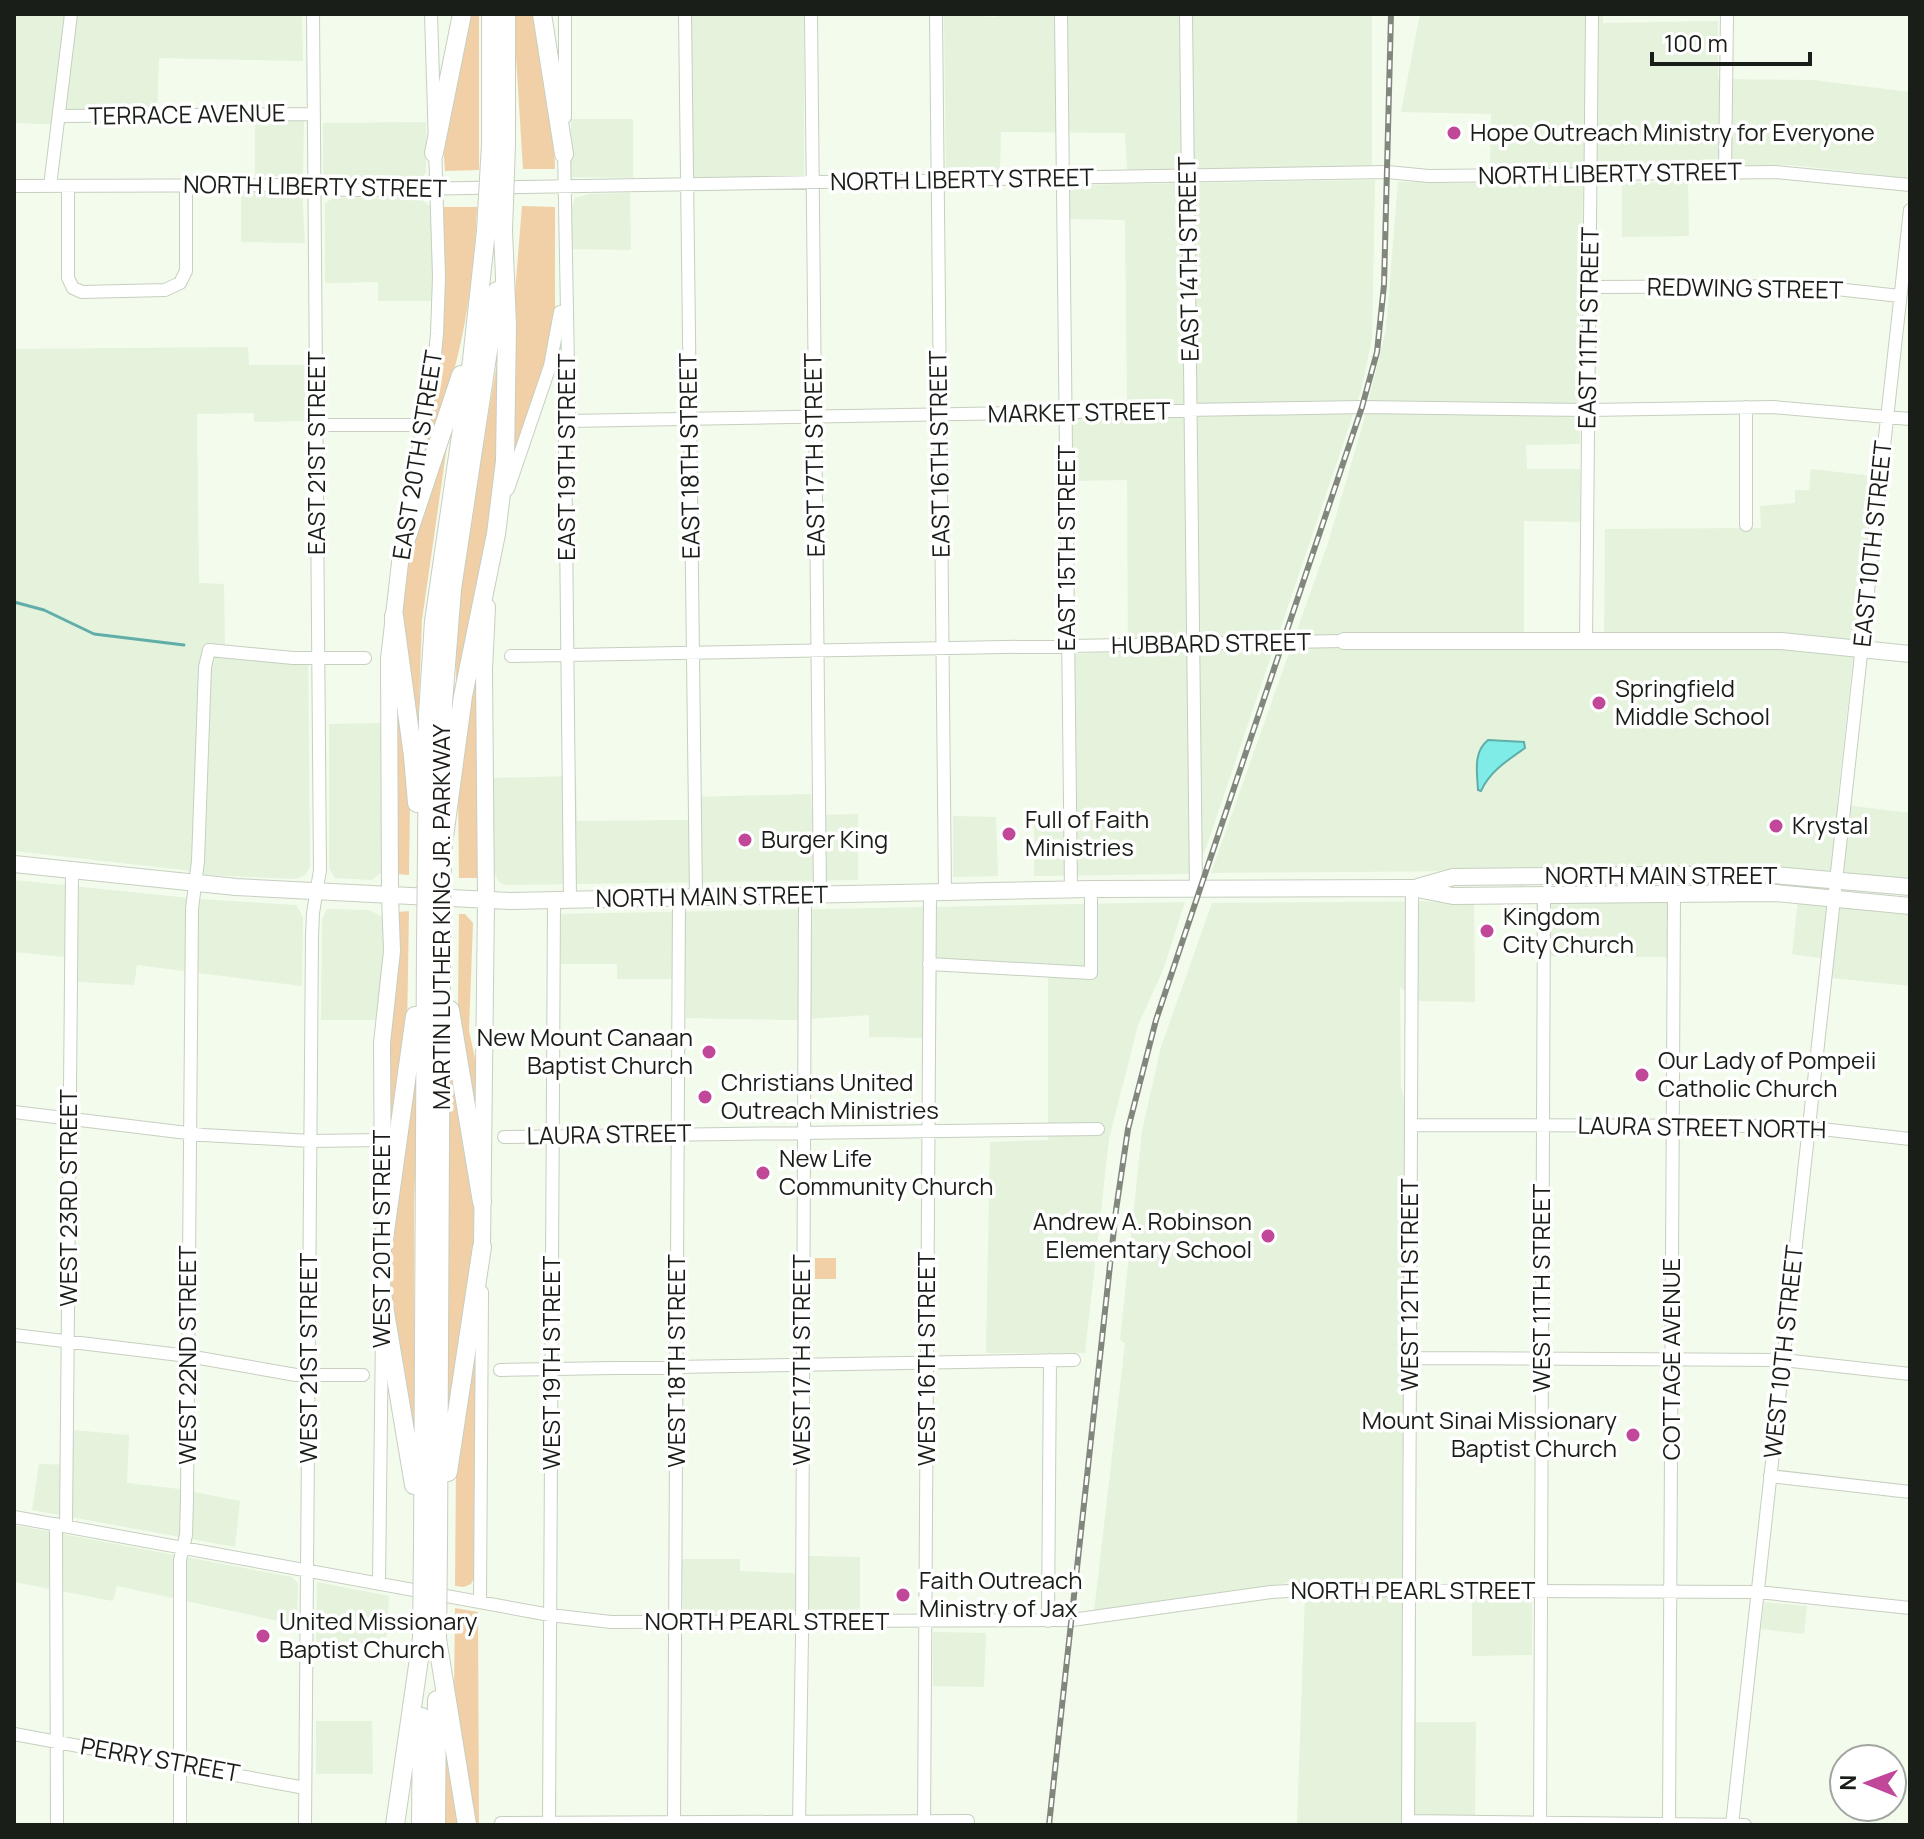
<svg xmlns="http://www.w3.org/2000/svg" width="1924" height="1839" viewBox="0 0 1924 1839" font-family="Manrope,sans-serif">
  <style>
    .built { fill: #e5f2dc }
    .green { fill: #f1d0a8 }
    .water { fill: #80ece7; stroke: #61aea9; stroke-width: 2 }
    .lines { fill: none; stroke-linecap: round; stroke-linejoin: round }
    .stream { stroke: #61aea9; stroke-width: 3 }
    .minor-casing { stroke: #c6cfc0; stroke-width: 14 }
    .major-casing { stroke: #c6cfc0; stroke-width: 18 }
    .highway-casing { stroke: #c6cfc0; stroke-width: 20 }
    .minor { stroke: #fff; stroke-width: 12 }
    .major { stroke: #fff; stroke-width: 16 }
    .highway { stroke: #fff; stroke-width: 18 }
    .rail-casing { stroke: #81877d; stroke-width: 6 }
    .rail { stroke: #fff; stroke-width: 3; stroke-dasharray: 9; stroke-linecap: butt }
    .highway-bridge-casing { stroke: #c6cfc0; stroke-width: 20; stroke-linecap: butt }
    .highway-bridge { stroke: #fff; stroke-width: 18 }
    .poi-dot { fill: #c14798; stroke: #fff; stroke-width: 3 }
    .labels { text-anchor: middle; stroke-width: 7; stroke-linejoin: round; paint-order: stroke }
    .street-label { font-size: 24px; fill: #1a1e18; stroke: #fff }
    .poi-label { font-size: 24px; fill: #1a1e18; stroke: #fff; text-anchor: start }
  </style>
  <rect width="100%" height="100%" fill="#f2fbec"/>
  <!-- built -->
  <path class="built" d="M14,14h288l1,47 -144,-3 -2,51h-89l-3,16 -50,-2 -1,4z
    M691,14h113v163h-111z
    M944,14l53,3 1,-3h374v152l-245,4 -2,-37 -124,-1 -1,41 -54,-1z
    M1420,14h183v9l115,-2v58l95,1 97,12 -3,86 -115,-13 -302,5 1,-56 -90,-2z
    M304,119l-1,54 -5,3h-43v-56z
    M571,119h62v59l-62,-1z
    M426,122v51l-5,5 -10,4 -75,1 -11,-3 -2,-8v-49z
    M1375,180l-3,158 -11,53 -156,460 -17,23 -154,2v-59h43l-2,-163 53,-3 -1,-171 -55,1v-79l55,-2 -2,-180 -55,-1 -1,-34z
    M1398,182l185,2 -3,260 -54,1 1,24h53v53l-56,-1v126l80,1 1,-119 156,-1 -1,-22 35,-3v-13h14l2,-21 62,7 -36,328 73,9v69l-205,-13 -494,4 117,-330 36,-123 22,-91z
    M1688,182l1,54 -67,1v-54z
    M241,192l61,1 3,50 -64,-1z
    M630,193l1,57 -59,-1v-42l3,-9 14,-4z
    M403,197l19,3 9,7 2,94h-55v-19l-53,1v-80l9,-5z
    M248,347l1,18h58l-1,56 -52,1v-9l-57,1 2,169 25,1 1,61 83,10 2,212 -5,8 -9,4 -92,-4 -20,-5 -170,-19v-502z
    M386,723l-3,148 -11,9 -37,-2 -6,-10v-144z
    M576,776l1,45 111,-1v-23l123,-3 1,21 46,-1v66l-354,5 -5,-3 -7,-14 1,-90z
    M953,816l43,1 2,59 -45,1z
    M14,880l185,19 97,6 7,12 -1,69 -165,-21 -3,20 -68,-4v-24l-52,-5z
    M1667,900v57l-130,-1 -1,-55z
    M1798,900l42,7 70,8v71l-78,-8 2,-18 -42,-6z
    M1474,901l1,101 -57,-1 -18,-14 1,100 4,15 -3,481h-114l-194,29 31,-269 -5,-3 22,-209 19,-84 51,-144z
    M1185,902l-22,68 -25,55 -29,114 -24,214h-99l4,-211 58,-2v-165l-111,-6 -1,69 -67,-1v-22l-74,5 -109,-2v-39h-69v-15h-56v-50z
    M327,909l42,1 12,6 5,10 -6,94h-59l1,-101z
    M73,1430l56,5 -2,48 52,6 61,12 -5,46 -203,-37 7,-46 34,1z
    M14,1525l278,52 6,6 -1,42 -180,-39 -4,15 -99,-19z
    M808,1556l52,1v54l-177,2 -1,-54h58v12l67,3z
    M317,1582l72,14 -3,48 -70,-2z
    M1305,1596l111,2v124h60l-1,103h-178z
    M1472,1598h60v57l-60,1z
    M1764,1602l43,4 -3,28 -43,-5z
    M933,1632l53,1 -2,54 -51,-1z
    M316,1721h56l1,53h-57z"/>
  <!-- green -->
  <path class="green" d="M467,14h12v156l-34,1 -2,-28z
    M516,14h22l16,126 1,29h-32l-7,-112z
    M522,206l33,1v114l-7,33 -37,109 4,-171z
    M444,207h33c-2,60 -10,120 -27,178 -9,33 -23,66 -35,99l29,-220z
    M498,357l-1,133 -41,204c-2,-112 24,-226 42,-337z
    M449,432l-27,188 -4,109 -15,-102 -1,-23 4,-51z
    M483,606l-5,272h-19l-1,-85z
    M397,664l13,139 -1,72 -12,-1z
    M409,911l-2,120 -6,51 -15,70v-67l12,-173z
    M459,914h6l8,9 -4,108 8,36 2,89 -21,-153z
    M449,1029l25,182 -1,56 -26,154z
    M419,1051l-5,154v240l-24,-155 -1,-55z
    M815,1258h21v21h-21z
    M478,1324l-3,252 -4,8 -7,3 -9,-1 1,-115z
    M455,1608l23,4 1,213h-8l-17,-133z
    M444,1718l17,107h-15z"/>
  <!-- water -->
  <path class="water" d="M1488,740l36,2 1,6c-17,12 -35,23 -44,43l-3,-1c-1,-18 -5,-38 10,-50z"/>
  <g class="lines">
    <!-- stream -->
    <path class="stream" d="M14,602l30,8 50,24 90,11"/>
    <!-- minor casing -->
    <g class="minor-casing">
      <path id="minor" d="M565,14v103
        M685,14l11,883
        M811,14l9,881
        M936,14l9,879
        M1061,14l10,876
        M1186,14l10,874
        M59,116l255,-2
        M564,148l5,273 -4,16 5,463
        M1725,174l2,-160
        M14,186l285,-1 15,4 42,1 1031,-18 42,4 346,-4 135,13
        M50,186l21,-172
        M68,186v92l5,10 9,4 83,-2 15,-7 6,-12v-86
        M1589,287l220,-1 91,10
        M1746,407v118
        M569,421l793,-14 226,3 185,-3 137,12
        M316,425h108
        M508,489l42,-123 10,-54
        M404,524l29,-150 4,-40 2,-57 -8,-263
        M1586,642l6,-628
        M511,656l833,-15
        M929,964l162,9v-84
        M14,1112l190,23 106,6 73,-1
        M1411,1125l384,1 115,13
        M504,1137l594,-8
        M14,1335l174,21 108,19h67
        M1410,1358l373,2 127,14
        M500,1370l574,-10
        M1770,1476l140,16
        M14,1517l536,98 61,7 461,-2 199,-28 35,-2 452,2 152,16
        M56,1524l1,301
        M66,1526l6,-656
        M379,1583l3,-253
        M480,1601l2,-309
        M1048,1621l2,-261
        M14,1734l291,54
        M1408,1821l337,4
        M501,1823l467,-2
        M1669,1824l5,-930
        M180,1825v-265l6,-25 1,-36 5,-590 6,-48 7,-194 4,-17 84,8h72
        M305,1825l7,-889 1,-23 7,-43 -7,-856
        M549,1825l5,-924
        M674,1825l5,-927
        M799,1825l3,-190 3,-739
        M924,1825l6,-932
        M1408,1825l4,-937
        M1540,1825l4,-930
        M1732,1825l178,-1615"/>
    </g>
    <!-- major casing -->
    <g class="major-casing">
      <path id="major" d="M1344,641h437l129,13
        M14,864l222,23 274,14 581,-12 321,-1 41,8 323,-3 134,13
        M1418,887l35,-10 309,-3 148,13
        M383,1205l-1,-162 10,-92 -2,-55 -1,-237 12,-105
        M482,1247l4,-347 -2,-230 3,-63
        M382,1294l1,-58"/>
    </g>
    <!-- highway casing -->
    <g class="highway-casing">
      <path id="highway" d="M491,14v130
        M506,14v129
        M542,14l22,140
        M434,153l28,-139
        M401,554l60,-179
        M394,616l19,140 4,47
        M442,774l1,-71 9,-114 45,-298
        M442,852l21,-156 33,-162 9,-73 2,-136 -4,-94
        M427,853l1,-139 6,-93 38,-261 14,-129
        M450,1010l32,192
        M383,1246l32,-230
        M382,1294l32,191
        M448,1472l34,-225
        M423,1546l3,-603
        M438,1546l3,-602
        M437,1639l30,186
        M395,1825l27,-187
        M421,1825l1,-108
        M436,1825l1,-125"/>
    </g>
    <!-- minor -->
    <use href="#minor" class="minor"/>
    <!-- major -->
    <use href="#major" class="major"/>
    <!-- highway -->
    <use href="#highway" class="highway"/>
    <!-- rail casing -->
    <g class="rail-casing">
      <path id="rail" d="M1049,1825l67,-615 12,-81 28,-109 206,-613 15,-55 7,-67 7,-271"/>
    </g>
    <!-- rail -->
    <use href="#rail" class="rail"/>
    <!-- highway-bridge casing -->
    <g class="highway-bridge-casing">
      <path id="highway-bridge" d="M486,231l5,-87
        M503,231l3,-88
        M426,943l1,-90
        M441,944l1,-92
        M422,1638l1,-92
        M437,1639l1,-93"/>
    </g>
    <!-- highway-bridge -->
    <use href="#highway-bridge" class="highway-bridge"/>
  </g>
  <!-- markers -->
  <g class="poi-dot">
    <circle cx="1454" cy="133" r="8"/>
    <circle cx="1599" cy="703" r="8"/>
    <circle cx="1776" cy="826" r="8"/>
    <circle cx="1009" cy="834" r="8"/>
    <circle cx="745" cy="840" r="8"/>
    <circle cx="1487" cy="931" r="8"/>
    <circle cx="709" cy="1052" r="8"/>
    <circle cx="1642" cy="1075" r="8"/>
    <circle cx="705" cy="1097" r="8"/>
    <circle cx="763" cy="1173" r="8"/>
    <circle cx="1268" cy="1236" r="8"/>
    <circle cx="1633" cy="1435" r="8"/>
    <circle cx="903" cy="1595" r="8"/>
    <circle cx="263" cy="1636" r="8"/>
  </g>
  <g class="labels">
    <!-- street labels -->
    <g class="street-label">
      <text transform="translate(187 115) rotate(-1)" y="8">TERRACE AVENUE</text>
      <text transform="translate(1610 174) rotate(-1)" y="8">NORTH LIBERTY STREET</text>
      <text transform="translate(962 180) rotate(-1)" y="8">NORTH LIBERTY STREET</text>
      <text transform="translate(315 187) rotate(1)" y="8">NORTH LIBERTY STREET</text>
      <text transform="translate(1189 259) rotate(-91)" y="8">EAST 14TH STREET</text>
      <text transform="translate(1745 289) rotate(1)" y="8">REDWING STREET</text>
      <text transform="translate(1589 328) rotate(-89)" y="8">EAST 11TH STREET</text>
      <text transform="translate(1079 413) rotate(-1)" y="8">MARKET STREET</text>
      <text transform="translate(317 453) rotate(-90)" y="8">EAST 21ST STREET</text>
      <text transform="translate(940 454) rotate(-91)" y="8">EAST 16TH STREET</text>
      <text transform="translate(418 455) rotate(-81)" y="8">EAST 20TH STREET</text>
      <text transform="translate(815 455) rotate(-91)" y="8">EAST 17TH STREET</text>
      <text transform="translate(690 456) rotate(-91)" y="8">EAST 18TH STREET</text>
      <text transform="translate(567 457) rotate(-90)" y="8">EAST 19TH STREET</text>
      <text transform="translate(1873 544) rotate(-84)" y="8">EAST 10TH STREET</text>
      <text transform="translate(1067 548) rotate(-90)" y="8">EAST 15TH STREET</text>
      <text transform="translate(1211 644) rotate(-1)" y="8">HUBBARD STREET</text>
      <text x="1661" y="884">NORTH MAIN STREET</text>
      <text transform="translate(712 897) rotate(-1)" y="8">NORTH MAIN STREET</text>
      <text transform="translate(442 917) rotate(-90)" y="8">MARTIN LUTHER KING JR. PARKWAY</text>
      <text transform="translate(1702 1128) rotate(1)" y="8">LAURA STREET NORTH</text>
      <text transform="translate(609 1135) rotate(-1)" y="8">LAURA STREET</text>
      <text transform="translate(69 1198) rotate(-90)" y="8">WEST 23RD STREET</text>
      <text transform="translate(382 1239) rotate(-90)" y="8">WEST 20TH STREET</text>
      <text transform="translate(1410 1285) rotate(-90)" y="8">WEST 12TH STREET</text>
      <text transform="translate(1542 1288) rotate(-90)" y="8">WEST 11TH STREET</text>
      <text transform="translate(1784 1352) rotate(-84)" y="8">WEST 10TH STREET</text>
      <text transform="translate(188 1355) rotate(-90)" y="8">WEST 22ND STREET</text>
      <text transform="translate(309 1358) rotate(-90)" y="8">WEST 21ST STREET</text>
      <text transform="translate(927 1359) rotate(-90)" y="8">WEST 16TH STREET</text>
      <text transform="translate(1672 1359) rotate(-90)" y="8">COTTAGE AVENUE</text>
      <text transform="translate(802 1360) rotate(-90)" y="8">WEST 17TH STREET</text>
      <text transform="translate(677 1361) rotate(-90)" y="8">WEST 18TH STREET</text>
      <text transform="translate(552 1363) rotate(-90)" y="8">WEST 19TH STREET</text>
      <text x="1413" y="1599">NORTH PEARL STREET</text>
      <text x="767" y="1630">NORTH PEARL STREET</text>
      <text transform="translate(160 1760) rotate(10)" y="8">PERRY STREET</text>
    </g>
    <!-- poi labels -->
    <g class="poi-label">
      <text x="1470" y="141">Hope Outreach Ministry for Everyone</text>
      <text x="1615" y="697">Springfield<tspan x="1615" dy="28">Middle School</tspan></text>
      <text x="1025" y="828">Full of Faith<tspan x="1025" dy="28">Ministries</tspan></text>
      <text x="1792" y="834">Krystal</text>
      <text x="761" y="848">Burger King</text>
      <text x="1503" y="925">Kingdom<tspan x="1503" dy="28">City Church</tspan></text>
      <text x="693" y="1046" text-anchor="end">New Mount Canaan<tspan x="693" dy="28">Baptist Church</tspan></text>
      <text x="1658" y="1069">Our Lady of Pompeii<tspan x="1658" dy="28">Catholic Church</tspan></text>
      <text x="721" y="1091">Christians United<tspan x="721" dy="28">Outreach Ministries</tspan></text>
      <text x="779" y="1167">New Life<tspan x="779" dy="28">Community Church</tspan></text>
      <text x="1252" y="1230" text-anchor="end">Andrew A. Robinson<tspan x="1252" dy="28">Elementary School</tspan></text>
      <text x="1617" y="1429" text-anchor="end">Mount Sinai Missionary<tspan x="1617" dy="28">Baptist Church</tspan></text>
      <text x="919" y="1589">Faith Outreach<tspan x="919" dy="28">Ministry of Jax</tspan></text>
      <text x="279" y="1630">United Missionary<tspan x="279" dy="28">Baptist Church</tspan></text>
    </g>
  </g>
  <!-- border -->
  <rect width="1924" height="1839" fill="none" stroke="#1a1e18" stroke-width="32"/>
  <!-- north arrow -->
  <g transform="translate(1868 1783) rotate(271)"><circle r="38" fill="#ffffff" stroke="#a3a5a3" stroke-width="2"/>
  <path d="M0-6L14 30L0 20L-14 30Z" fill="#c14798"/>
  <text y="-12" font-size="22" font-weight="bold" text-anchor="middle" fill="#1a1e18">N</text>
  </g>
  <!-- scale -->
  <path d="M1652 52v12h158v-12" fill="none" stroke="#1a1e18" stroke-width="4"/>
  <text x="1664" y="52" font-size="24" fill="#1a1e18" stroke="#ffffff" stroke-width="6" paint-order="stroke">100 m</text>
</svg>
